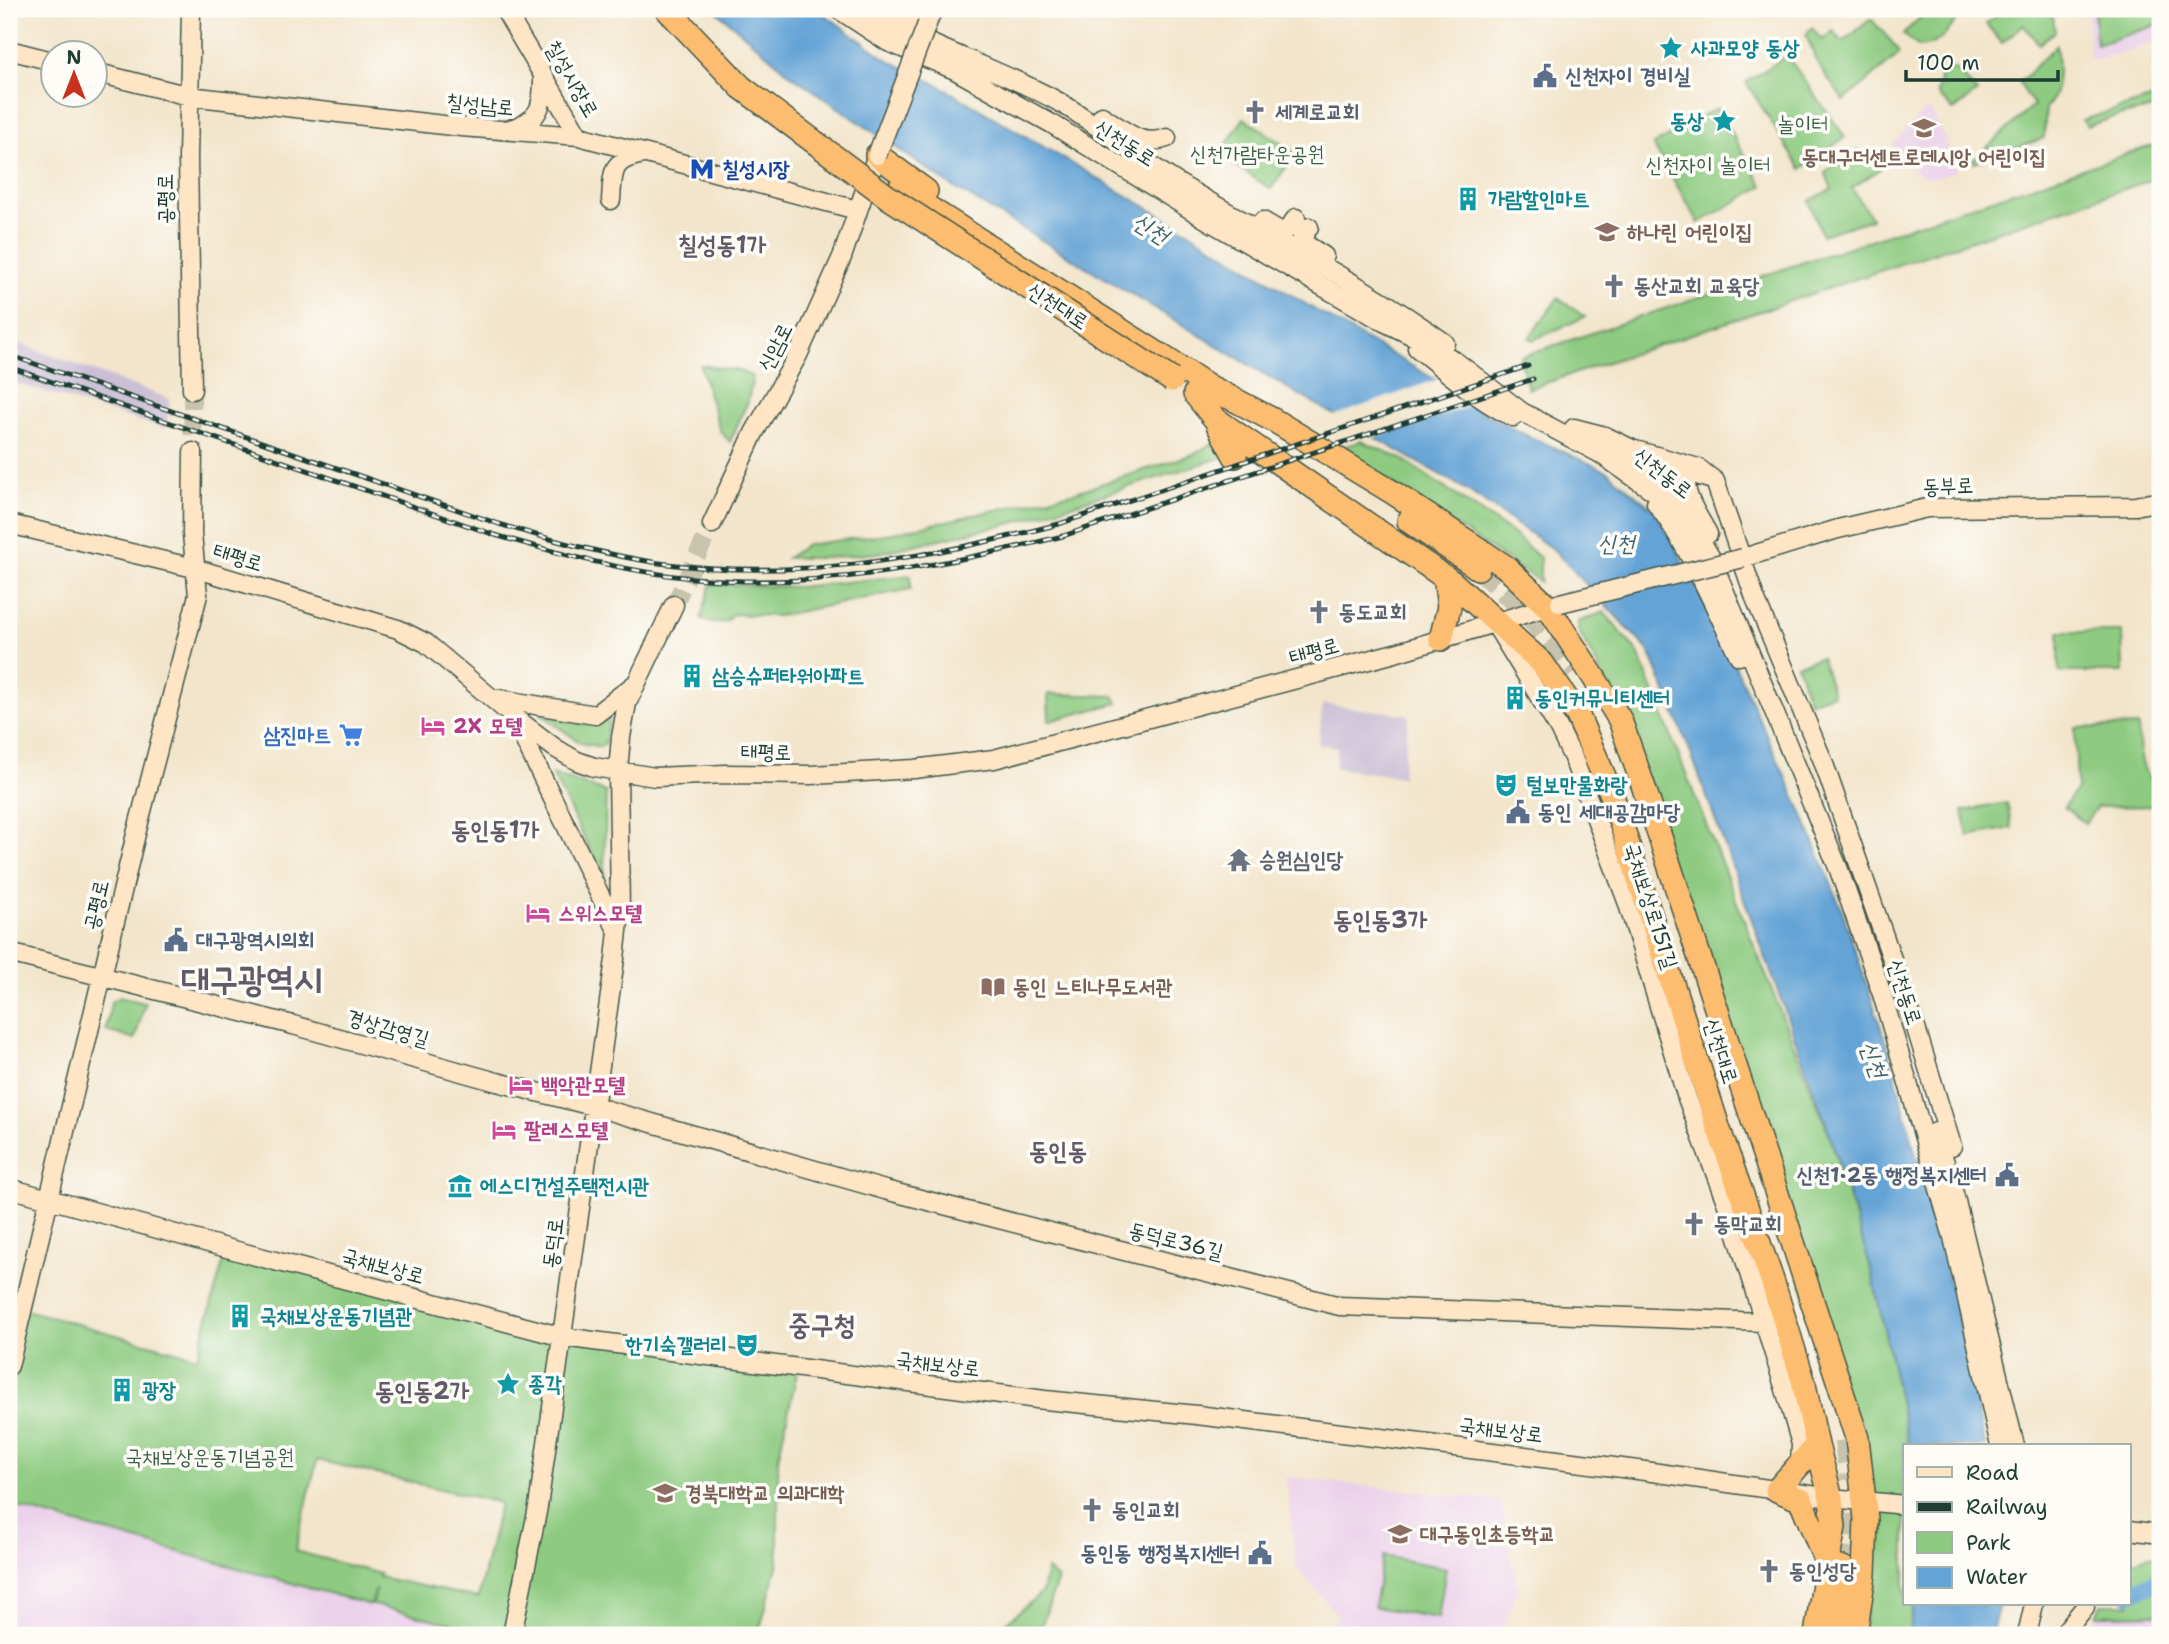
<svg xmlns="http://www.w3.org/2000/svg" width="2169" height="1644" viewBox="0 0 2169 1644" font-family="'Shantell Sans','Poor Story',sans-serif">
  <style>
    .built { fill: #ecd1ea }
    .industrial { fill: #cbbfd5 }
    .green { fill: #8ecb81; stroke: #56845a; stroke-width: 2; fill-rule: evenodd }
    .water { fill: #63a3d6; stroke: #417085; stroke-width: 2 }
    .pier { fill: #f2e5cb }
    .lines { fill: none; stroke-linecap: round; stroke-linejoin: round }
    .river { stroke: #63a3d6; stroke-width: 18 }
    .secondary-tunnel { stroke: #c8c3ad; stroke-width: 18; stroke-dasharray: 18 9; stroke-linecap: butt }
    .highway-tunnel { stroke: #c8c3ad; stroke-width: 23; stroke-dasharray: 23 11; stroke-linecap: butt }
    .secondary-casing { stroke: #3f564b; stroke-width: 21 }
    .highway-casing { stroke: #3f564b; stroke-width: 26 }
    .secondary { stroke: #fee5c5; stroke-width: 18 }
    .highway { stroke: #fcbd6f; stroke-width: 23 }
    .rail-casing { stroke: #1f3d34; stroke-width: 5 }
    .rail { stroke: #fdfcf7; stroke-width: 2.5; stroke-dasharray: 8; stroke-linecap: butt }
    .secondary-bridge-casing { stroke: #3f564b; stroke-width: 21; stroke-linecap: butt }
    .highway-bridge-casing { stroke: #3f564b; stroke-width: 26; stroke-linecap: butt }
    .secondary-bridge { stroke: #fee5c5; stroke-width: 18 }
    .highway-bridge { stroke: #fcbd6f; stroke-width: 23 }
    .labels { text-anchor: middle; stroke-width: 7; stroke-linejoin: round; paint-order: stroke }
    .culture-label { font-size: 21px; font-weight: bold; fill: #0d838f; stroke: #fdfcf7; text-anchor: start }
    .service-label { font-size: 21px; font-weight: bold; fill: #4e5e75; stroke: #fdfcf7; text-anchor: start }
    .street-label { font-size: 21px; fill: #1f3d34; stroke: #fdfcf7 }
    .worship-label { font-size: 21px; font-weight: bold; fill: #5b616d; stroke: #fdfcf7; text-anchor: start }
    .park-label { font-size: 21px; fill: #3b6047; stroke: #fdfcf7 }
    .education-label { font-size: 21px; font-weight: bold; fill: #785e54; stroke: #fdfcf7; text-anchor: start }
    .transit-label { font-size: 21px; font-weight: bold; fill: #164399; stroke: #fdfcf7; text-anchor: start }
    .hotel-label { font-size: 21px; font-weight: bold; fill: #b23c85; stroke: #fdfcf7; text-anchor: start }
    .shop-label { font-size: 21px; font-weight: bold; fill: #366cbe; stroke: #fdfcf7; text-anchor: end }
    .water-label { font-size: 23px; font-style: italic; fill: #37616d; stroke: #fdfcf7 }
    .quarter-label { font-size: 24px; font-weight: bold; fill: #615b67; stroke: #fdfcf7 }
    .district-label { font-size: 28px; font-weight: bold; fill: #615b67; stroke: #fdfcf7 }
    .town-label { font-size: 35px; font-weight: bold; fill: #615b67; stroke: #fdfcf7 }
  </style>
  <rect width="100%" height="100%" fill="#fdfcf7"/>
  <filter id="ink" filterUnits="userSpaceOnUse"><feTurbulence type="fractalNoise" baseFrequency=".0143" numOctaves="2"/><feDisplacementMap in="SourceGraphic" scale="14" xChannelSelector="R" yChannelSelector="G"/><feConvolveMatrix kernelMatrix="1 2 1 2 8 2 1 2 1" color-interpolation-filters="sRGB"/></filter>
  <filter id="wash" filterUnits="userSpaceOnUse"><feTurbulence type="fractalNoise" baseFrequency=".00686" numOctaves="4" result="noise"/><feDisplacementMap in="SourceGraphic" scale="28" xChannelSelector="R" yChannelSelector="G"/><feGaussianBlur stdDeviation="1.57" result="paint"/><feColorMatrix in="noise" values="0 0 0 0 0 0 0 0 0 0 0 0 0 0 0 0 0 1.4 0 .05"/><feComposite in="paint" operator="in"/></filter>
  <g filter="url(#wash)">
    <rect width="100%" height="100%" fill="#f2e5cb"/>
    <!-- built -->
    <path class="built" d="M2087,9h73v32l-60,18h-10z
      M1926,109l7,3 24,55 -1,4 -20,6h-10l-9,-4 -25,-28z
      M1286,1477l215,24 17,88 -17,46h-183l21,-18 -43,-50z
      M9,1504l491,131h-491z
      M2160,1614v21h-71l7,-20z"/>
    <!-- industrial -->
    <path class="industrial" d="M9,340l161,59 -4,30 -157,-48z
      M1323,704l86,11 -7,62 -67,-9 2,-21 -19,-3z"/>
    <!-- green -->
    <path class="green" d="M1925,9h35c-5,18 -21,37 -41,38l-16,-13 18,-17 -2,-3z
      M2003,9h49l3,22 -16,13 -16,-19 -21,18 -16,-19z
      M2094,9h66v15l-64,21z
      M1871,19l27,30 1,5 -55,47 -25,-35 -13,-32 6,-6 10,12 11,-9 10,11z
      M2056,45c3,18 4,50 -10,63l-2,30 -70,25 -1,-3 61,-55 -15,-22z
      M1787,56l58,81 -44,32 -55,-87z
      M1951,69h4l22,23 -24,19 -16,-18 4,-18z
      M2160,96v11l-42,9 -30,10 -6,-6z
      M1717,108l46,78 -64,37 -46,-78z
      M1244,118l52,35 -25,36 -52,-34z
      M2160,143v34l-632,212 -8,-32z
      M1858,150l22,19 -28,19 20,31 -50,16 -13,-34 23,-12 -7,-17z
      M1558,298l27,19 -52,23 -4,-2z
      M700,365l40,6 13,6 -5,24 -18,41 -10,-11z
      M1361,441l39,17 112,75 28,25v24l-201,-134z
      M1211,444l16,12 -210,66 -139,31 -54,5h-37l19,-13 87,-12 183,-41 118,-38z
      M911,575v14l-133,27 -45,-2 -8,8 -14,1 -10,-5 10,-34 87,3z
      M1604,612l34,41 191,481 43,138 37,174h-4v158h9l-5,31h-46l14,-108 -252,-810 -47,-87v-8z
      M2059,632h63l1,40h-64z
      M1821,657l12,37 -24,8 -12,-37z
      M1048,694l66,2 4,7 -69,18z
      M539,713c21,5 53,19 71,3l-5,28 -4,3 -20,-4z
      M2138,726c1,16 1,34 9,49 8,16 9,10 10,31l-60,1 -12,16 -21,-16 13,-18 -2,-61z
      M552,774l54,18 -2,86z
      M2007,803l5,25 -44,8 -5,-25z
      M119,997l26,6 -10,36 -29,-8 5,-29z
      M227,1248l336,89 235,31 -20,91v104l-20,72h-259l-126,-30 3,-17 -5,17 -362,-100v-139l13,-57 175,48zM317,1460l183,43 -22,95 -99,-21 1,-3 -85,-23z
      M1383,1556l63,12 -8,50 -64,-11z
      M2148,1556l12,1v57l-64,1 5,-11h28v-41z
      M1047,1570l11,9 -20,56h-36l-4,-5 44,-38z"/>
    <!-- water -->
    <path class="water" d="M714,9h103l71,51 50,25 246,144 151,93 103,59 46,32 33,18 90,40 48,40 21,36 52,103 74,163 40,97 47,142 68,260 28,134h-76l-37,-174 -42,-138 -141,-386 -40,-97 -95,-101 -87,-60 -171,-97 -343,-206 -162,-112z
      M1914,1604h85l-8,31h-82z"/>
    <!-- pier -->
    <path class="pier" d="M1441,378l35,26 -107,35 -38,-22z"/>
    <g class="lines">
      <!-- river -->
      <path class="river" d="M2129,1593l31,-12"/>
    </g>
  </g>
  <g filter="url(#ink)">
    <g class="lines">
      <!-- secondary-tunnel -->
      <path class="secondary-tunnel" d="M192,390l1,62
        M674,605l38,-81"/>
      <!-- highway-tunnel -->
      <path class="highway-tunnel" d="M1478,568c38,31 68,65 99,102
        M1845,1440l6,39
        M1842,1514l1,54"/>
      <!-- secondary casing -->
      <g class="secondary-casing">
        <path id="secondary" d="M191,9l-3,149 4,232
          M504,9l75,127
          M838,9l50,33 67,28 97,54 162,100 170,98 41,20 30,19 67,51 77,41 70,49 25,27 17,29 128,312 43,124 71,243 47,209
          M864,9c61,38 132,58 195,93 42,24 78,56 119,81 88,54 183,99 267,160
          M896,9l31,15 6,-15
          M9,50l43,11
          M94,72l95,24 272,31 118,9 278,74
          M1102,116c22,14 39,32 65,22
          M510,129c31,-8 33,-24 33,-53
          M611,200c2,-30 0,-40 33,-46
          M1263,221l17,10 8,-2 8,-11
          M1309,227l-7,11 3,6 19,12
          M1417,348c32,25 60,52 96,69
          M1574,428l31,8 27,13 66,19 17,13 40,117 68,163 92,264 37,121
          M1595,439c36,19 67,36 92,68
          M1656,503c35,46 57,102 83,153
          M9,524l185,44 204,61 28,14 88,74 41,31 22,13 17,6 61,10 71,-3 86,1 102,-6 80,-10 401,-106 162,-49
          M712,524l42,-91 44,-78 44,-98 35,-102
          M1708,534c-8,-16 -28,-42 -20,-59l6,-1 15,5
          M1743,558l95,-29 89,-21 208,-2 25,-5
          M1498,629l60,98 15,31 54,143 60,197 45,120 55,178 14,48 -1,21
          M493,698l102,17 40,-31
          M515,721l101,207
          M9,953l284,72 204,57 96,24 292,84 455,116 423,16
          M1936,1132l19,65 60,249
          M9,1188l232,64 322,85 482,63 152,15 441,55 193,28 74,7
          M9,1366l126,-528 63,-243 -6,-61 1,-82
          M2129,1530l31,4
          M512,1635l26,-128 77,-548 5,-47 -2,-141 3,-34 6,-34 47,-98
          M2027,1635l7,-31
          M2065,1635l2,-6 18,-22"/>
      </g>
      <!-- highway casing -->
      <g class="highway-casing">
        <path id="highway" d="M667,9l74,78
          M877,155l49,36
          M899,189l325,207
          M1214,389l61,32 117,71 114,75 42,40 45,69 27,44 23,65 214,653 9,81 -2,55 -9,61
          M1195,394l20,25 238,164 89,80 35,51 35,81 106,332 54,153 31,100 14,65 -40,45 24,10 26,64 -11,71
          M1218,425l17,31
          M1409,521l69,47
          M1441,639l8,-32 -4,-30
          M1817,1445l14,53 3,29 -7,38
          M1832,1635l11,-67"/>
      </g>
      <!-- secondary -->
      <use href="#secondary" class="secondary"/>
      <!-- highway -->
      <use href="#highway" class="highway"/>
      <!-- rail casing -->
      <g class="rail-casing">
        <path id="rail" d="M9,355l490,169c53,16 106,31 160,39 138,18 267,-4 400,-39l469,-158
          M9,367l486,168c65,19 131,37 198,43 127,12 248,-12 370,-42l470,-157"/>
      </g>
      <!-- rail -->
      <use href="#rail" class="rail"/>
      <!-- secondary-bridge casing -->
      <g class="secondary-bridge-casing">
        <path id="secondary-bridge" d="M877,155l50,-131
          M1560,603l183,-45"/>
      </g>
      <!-- highway-bridge casing -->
      <g class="highway-bridge-casing">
        <path id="highway-bridge" d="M741,87l147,110 284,183"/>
      </g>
      <!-- secondary-bridge -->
      <use href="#secondary-bridge" class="secondary-bridge"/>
      <!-- highway-bridge -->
      <use href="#highway-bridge" class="highway-bridge"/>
    </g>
  </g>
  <!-- icons -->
  <defs>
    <g id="sight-bare" transform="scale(1.89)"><path d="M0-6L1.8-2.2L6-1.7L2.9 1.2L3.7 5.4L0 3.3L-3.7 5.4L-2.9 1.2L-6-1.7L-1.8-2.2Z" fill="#0f9aa8" stroke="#fdfcf7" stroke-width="2.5" paint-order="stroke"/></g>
    <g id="civic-bare" transform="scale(1.89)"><path d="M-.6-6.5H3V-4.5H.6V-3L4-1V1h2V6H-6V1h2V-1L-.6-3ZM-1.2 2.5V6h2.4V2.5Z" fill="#5c6f8a" stroke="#fdfcf7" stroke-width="2.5" paint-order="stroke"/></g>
    <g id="church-bare" transform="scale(1.89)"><path d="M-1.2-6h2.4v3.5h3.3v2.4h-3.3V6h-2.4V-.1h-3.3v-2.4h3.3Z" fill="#6b7280" stroke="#fdfcf7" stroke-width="2.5" paint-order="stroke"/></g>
    <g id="school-bare" transform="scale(1.89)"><path d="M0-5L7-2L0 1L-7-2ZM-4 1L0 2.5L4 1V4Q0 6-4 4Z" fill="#8d6e63" stroke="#fdfcf7" stroke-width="2.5" paint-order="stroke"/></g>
    <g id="metro-bare" transform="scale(1.89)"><path d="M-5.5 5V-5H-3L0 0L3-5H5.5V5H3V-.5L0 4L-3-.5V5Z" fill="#1a4fb4" stroke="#fdfcf7" stroke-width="2.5" paint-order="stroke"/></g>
    <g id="building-bare" transform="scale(1.89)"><path d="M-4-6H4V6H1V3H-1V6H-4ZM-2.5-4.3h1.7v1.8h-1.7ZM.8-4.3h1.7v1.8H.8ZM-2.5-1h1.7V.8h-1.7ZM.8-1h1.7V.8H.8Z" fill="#0f9aa8" stroke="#fdfcf7" stroke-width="2.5" paint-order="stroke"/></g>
    <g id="hotel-bare" transform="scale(1.89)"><path d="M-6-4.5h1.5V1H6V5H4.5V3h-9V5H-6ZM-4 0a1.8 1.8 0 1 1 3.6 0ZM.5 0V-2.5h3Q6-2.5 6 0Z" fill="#d1479c" stroke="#fdfcf7" stroke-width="2.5" paint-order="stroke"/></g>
    <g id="supermarket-bare" transform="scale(1.89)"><path d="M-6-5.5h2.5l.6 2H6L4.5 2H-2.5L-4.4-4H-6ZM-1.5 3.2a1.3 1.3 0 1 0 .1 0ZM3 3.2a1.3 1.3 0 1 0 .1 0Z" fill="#3f7fe0" stroke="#fdfcf7" stroke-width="2.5" paint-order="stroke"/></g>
    <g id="theatre-bare" transform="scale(1.89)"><path d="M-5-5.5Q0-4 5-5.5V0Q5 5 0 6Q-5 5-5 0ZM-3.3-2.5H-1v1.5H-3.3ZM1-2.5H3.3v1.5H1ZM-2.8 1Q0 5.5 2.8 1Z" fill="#0f9aa8" stroke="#fdfcf7" stroke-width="2.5" paint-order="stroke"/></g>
    <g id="temple-bare" transform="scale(1.89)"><path d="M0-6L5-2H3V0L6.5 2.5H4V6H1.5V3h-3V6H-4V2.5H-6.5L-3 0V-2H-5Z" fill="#6b7280" stroke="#fdfcf7" stroke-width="2.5" paint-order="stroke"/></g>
    <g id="library-bare" transform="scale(1.89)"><path d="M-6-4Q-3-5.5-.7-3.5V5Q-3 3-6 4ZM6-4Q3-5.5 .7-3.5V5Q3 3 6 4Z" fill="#8d6e63" stroke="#fdfcf7" stroke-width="2.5" paint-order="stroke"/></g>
    <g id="museum-bare" transform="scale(1.89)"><path d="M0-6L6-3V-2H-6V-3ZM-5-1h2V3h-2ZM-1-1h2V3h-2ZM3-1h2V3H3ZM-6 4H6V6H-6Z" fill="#0f9aa8" stroke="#fdfcf7" stroke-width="2.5" paint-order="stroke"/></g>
    <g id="university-bare" transform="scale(1.89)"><path d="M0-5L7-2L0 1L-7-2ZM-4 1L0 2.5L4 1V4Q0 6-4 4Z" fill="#8d6e63" stroke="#fdfcf7" stroke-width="2.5" paint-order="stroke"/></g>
  </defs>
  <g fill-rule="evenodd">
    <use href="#sight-bare" x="1671" y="48"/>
    <use href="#civic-bare" x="1545" y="76"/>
    <use href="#church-bare" x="1255" y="112"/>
    <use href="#sight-bare" x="1724" y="121"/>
    <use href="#school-bare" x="1924" y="128"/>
    <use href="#metro-bare" x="702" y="169"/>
    <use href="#building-bare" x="1468" y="199"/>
    <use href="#school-bare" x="1607" y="232"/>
    <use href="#church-bare" x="1614" y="286"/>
    <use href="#church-bare" x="1319" y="612"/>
    <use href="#building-bare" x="692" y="676"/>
    <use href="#building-bare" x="1515" y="698"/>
    <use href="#hotel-bare" x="433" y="726"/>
    <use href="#supermarket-bare" x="351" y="735"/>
    <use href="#theatre-bare" x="1506" y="785"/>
    <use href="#civic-bare" x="1518" y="812"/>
    <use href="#temple-bare" x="1239" y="860"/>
    <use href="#hotel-bare" x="538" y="913"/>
    <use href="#civic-bare" x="176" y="940"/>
    <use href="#library-bare" x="993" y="987"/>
    <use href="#hotel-bare" x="521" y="1085"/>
    <use href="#hotel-bare" x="504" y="1130"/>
    <use href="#civic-bare" x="2007" y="1175"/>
    <use href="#museum-bare" x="460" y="1186"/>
    <use href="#church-bare" x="1694" y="1224"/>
    <use href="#building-bare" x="240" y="1316"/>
    <use href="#theatre-bare" x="747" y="1345"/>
    <use href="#sight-bare" x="508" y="1384"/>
    <use href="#building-bare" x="122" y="1390"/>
    <use href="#university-bare" x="665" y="1493"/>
    <use href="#church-bare" x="1092" y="1510"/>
    <use href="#school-bare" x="1400" y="1534"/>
    <use href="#civic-bare" x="1260" y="1553"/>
    <use href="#church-bare" x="1769" y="1571"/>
  </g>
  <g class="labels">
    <!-- culture labels -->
    <g class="culture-label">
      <text x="1691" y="55">사과모양 동상</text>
      <text x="1704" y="128" text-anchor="end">동상</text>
      <text x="1488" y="206">가람할인마트</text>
      <text x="712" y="683">삼승슈퍼타워아파트</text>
      <text x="1535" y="705">동인커뮤니티센터</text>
      <text x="1526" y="792">털보만물화랑</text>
      <text x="480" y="1193">에스디건설주택전시관</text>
      <text x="260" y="1323">국채보상운동기념관</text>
      <text x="727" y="1352" text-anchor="end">한기숙갤러리</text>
      <text x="528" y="1391">종각</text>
      <text x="142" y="1397">광장</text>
    </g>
    <!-- service labels -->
    <g class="service-label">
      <text x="1565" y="83">신천자이 경비실</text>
      <text x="1538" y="819">동인 세대공감마당</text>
      <text x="196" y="947">대구광역시의회</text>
      <text x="1987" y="1182" text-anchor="end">신천1·2동 행정복지센터</text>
      <text x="1240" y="1560" text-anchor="end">동인동 행정복지센터</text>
    </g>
    <!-- street labels -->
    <g class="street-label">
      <text transform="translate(572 79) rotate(60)" y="7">칠성시장로</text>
      <text transform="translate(480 105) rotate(5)" y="7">칠성남로</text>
      <text transform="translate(1125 143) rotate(32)" y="7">신천동로</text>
      <text transform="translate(165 199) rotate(-90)" y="7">공평로</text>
      <text transform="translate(1058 306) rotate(33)" y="7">신천대로</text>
      <text transform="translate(775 347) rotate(-63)" y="7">신암로</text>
      <text transform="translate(1663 473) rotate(38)" y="7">신천동로</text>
      <text transform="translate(1948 486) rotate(-2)" y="7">동부로</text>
      <text transform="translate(238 557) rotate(17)" y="7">태평로</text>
      <text transform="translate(1314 651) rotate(-15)" y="7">태평로</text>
      <text transform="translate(766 752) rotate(1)" y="7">태평로</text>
      <text transform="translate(96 905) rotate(-77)" y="7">공평로</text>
      <text transform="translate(1651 906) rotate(72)" y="7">국채보상로151길</text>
      <text transform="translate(1905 992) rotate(72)" y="7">신천동로</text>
      <text transform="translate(388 1028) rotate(16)" y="7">경상감영길</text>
      <text transform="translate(1721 1051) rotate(72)" y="7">신천대로</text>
      <text transform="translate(1176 1241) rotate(14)" y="7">동덕로36길</text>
      <text transform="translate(553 1243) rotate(-83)" y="7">동덕로</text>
      <text transform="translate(383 1266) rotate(15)" y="7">국채보상로</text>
      <text transform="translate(938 1364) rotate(7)" y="7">국채보상로</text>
      <text transform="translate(1501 1430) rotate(7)" y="7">국채보상로</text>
    </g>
    <!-- worship labels -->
    <g class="worship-label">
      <text x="1275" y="119">세계로교회</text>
      <text x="1634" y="293">동산교회 교육당</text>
      <text x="1339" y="619">동도교회</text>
      <text x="1259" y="867">승원심인당</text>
      <text x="1714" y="1231">동막교회</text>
      <text x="1112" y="1517">동인교회</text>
      <text x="1789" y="1578">동인성당</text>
    </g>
    <!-- park labels -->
    <g class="park-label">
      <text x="1803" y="131">놀이터</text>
      <text x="1257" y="161">신천가람타운공원</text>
      <text x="1708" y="172">신천자이 놀이터</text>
      <text x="210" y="1464">국채보상운동기념공원</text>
    </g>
    <!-- education labels -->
    <g class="education-label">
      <text x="1924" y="164" text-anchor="middle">동대구더센트로데시앙 어린이집</text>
      <text x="1627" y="239">하나린 어린이집</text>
      <text x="1013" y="994">동인 느티나무도서관</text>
      <text x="685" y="1500">경북대학교 의과대학</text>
      <text x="1420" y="1541">대구동인초등학교</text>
    </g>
    <!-- transit labels -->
    <g class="transit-label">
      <text x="722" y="176">칠성시장</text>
    </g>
    <!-- hotel labels -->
    <g class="hotel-label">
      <text x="453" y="733">2X 모텔</text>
      <text x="558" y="920">스위스모텔</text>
      <text x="541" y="1092">백악관모텔</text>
      <text x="524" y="1137">팔레스모텔</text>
    </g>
    <!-- shop labels -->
    <g class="shop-label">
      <text x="331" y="742">삼진마트</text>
    </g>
    <!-- water labels -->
    <g class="water-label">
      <text transform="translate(1151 228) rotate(32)" y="8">신천</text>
      <text x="1616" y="551">신천</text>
      <text transform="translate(1874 1059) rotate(70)" y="8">신천</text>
    </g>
    <!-- quarter labels -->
    <g class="quarter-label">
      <text x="722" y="253">칠성동1가</text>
      <text x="495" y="838">동인동1가</text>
      <text x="1380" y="928">동인동3가</text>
      <text x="1058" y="1159">동인동</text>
      <text x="422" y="1399">동인동2가</text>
    </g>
    <!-- district labels -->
    <g class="district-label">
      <text x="822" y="1334">중구청</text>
    </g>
    <!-- town labels -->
    <g class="town-label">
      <text x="252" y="991">대구광역시</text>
    </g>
  </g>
  <!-- margin -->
  <rect width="2169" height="1644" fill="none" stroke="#fdfcf7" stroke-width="35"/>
  <!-- legend -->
  <rect x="1903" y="1444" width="228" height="161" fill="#fdfcf7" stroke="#a4b0a9" stroke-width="2"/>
  <rect x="1917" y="1467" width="35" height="10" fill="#fee5c5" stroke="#a4b0a9" stroke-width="2"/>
  <text x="1966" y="1480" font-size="21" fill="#1f3d34">Road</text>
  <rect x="1917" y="1502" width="35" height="10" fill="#1f3d34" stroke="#a4b0a9" stroke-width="2"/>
  <text x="1966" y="1514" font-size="21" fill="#1f3d34">Railway</text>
  <rect x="1917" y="1532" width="35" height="21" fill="#8ecb81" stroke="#a4b0a9" stroke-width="2"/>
  <text x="1966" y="1550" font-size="21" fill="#1f3d34">Park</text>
  <rect x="1917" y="1567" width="35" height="21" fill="#63a3d6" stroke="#a4b0a9" stroke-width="2"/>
  <text x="1966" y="1584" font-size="21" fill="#1f3d34">Water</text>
  <!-- north arrow -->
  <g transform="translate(74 74)"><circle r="33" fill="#fdfcf7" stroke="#a4b0a9" stroke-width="2"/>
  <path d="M0-5L12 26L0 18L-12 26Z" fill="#c8321e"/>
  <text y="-10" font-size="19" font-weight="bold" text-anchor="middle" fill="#1f3d34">N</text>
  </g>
  <!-- scale -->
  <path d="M1906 70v10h152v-10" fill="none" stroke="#1f3d34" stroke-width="3.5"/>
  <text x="1917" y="70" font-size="21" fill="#1f3d34" stroke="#fdfcf7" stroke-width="5" paint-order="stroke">100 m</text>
</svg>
